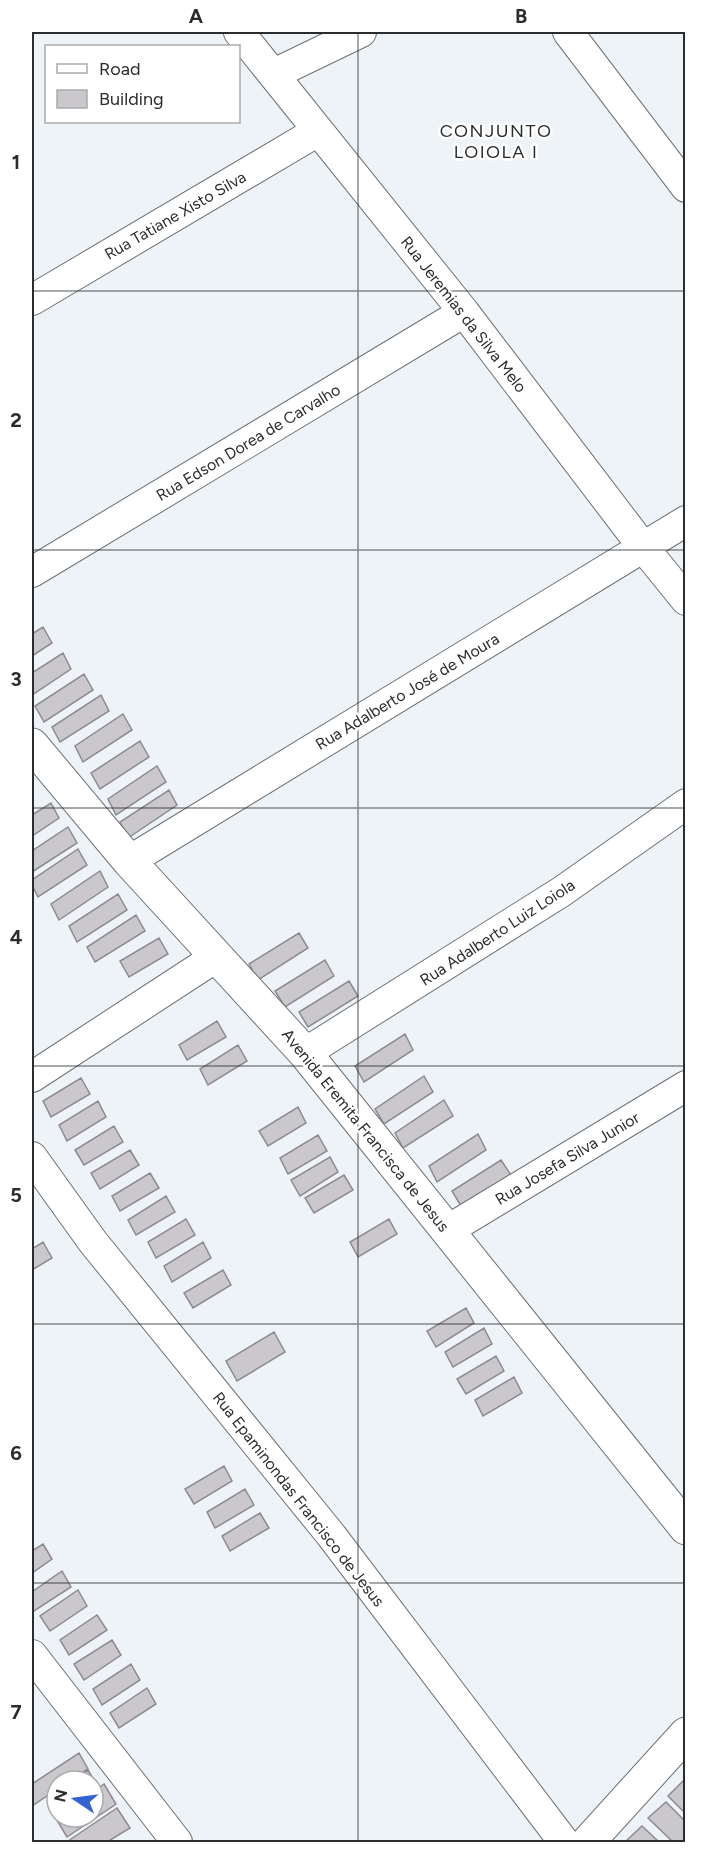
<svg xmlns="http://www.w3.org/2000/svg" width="717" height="1874" viewBox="0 0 717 1874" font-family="Figtree,sans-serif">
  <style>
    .building { fill: #cbc8cd; stroke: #8d8a8f; stroke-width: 1.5 }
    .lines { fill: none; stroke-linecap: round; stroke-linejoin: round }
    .minor-casing { stroke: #6d7175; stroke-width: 32 }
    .tertiary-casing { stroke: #6d7175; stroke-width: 35 }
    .minor { stroke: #fff; stroke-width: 30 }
    .tertiary { stroke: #fff; stroke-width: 33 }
    .grid { fill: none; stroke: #2a2c2e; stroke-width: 1.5; stroke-opacity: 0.55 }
    .labels { text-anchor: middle; stroke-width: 5; stroke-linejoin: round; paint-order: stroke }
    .street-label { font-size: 16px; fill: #2a2c2e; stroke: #fff }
    .neighbourhood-label { font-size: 18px; letter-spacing: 1.5px; fill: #2a2c2e; stroke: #fff }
    .neatline { fill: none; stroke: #2a2c2e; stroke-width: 2 }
    .grid-label { font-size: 20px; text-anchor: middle; font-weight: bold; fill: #2a2c2e }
  </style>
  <rect width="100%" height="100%" fill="#eef3f8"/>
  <!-- building -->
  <path class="building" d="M43,627l9,16 -20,13v-22z
    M63,653l8,16 -39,26v-22z
    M84,674l9,16 -49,32 -9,-16z
    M101,695l8,16 -49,31 -8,-15z
    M123,714l9,16 -49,32 -8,-16z
    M140,741l9,16 -49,32 -9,-16z
    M157,766l9,16 -50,33 -8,-16z
    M169,790l8,15 -49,33 -8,-16z
    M51,803l8,15 -27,18v-21z
    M68,827l9,16 -45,29v-21z
    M78,849l9,16 -49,32 -6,-12v-5z
    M100,871l8,16 -49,33 -8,-16z
    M118,894l9,16 -50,32 -8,-16z
    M136,915l9,16 -50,31 -8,-15z
    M299,933l9,15 -50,32 -9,-16z
    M159,938l9,16 -39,23 -9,-16z
    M325,960l9,16 -49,31 -10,-16z
    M349,981l9,15 -50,31 -9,-15z
    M217,1021l9,16 -39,23 -8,-15z
    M405,1034l8,16 -49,32 -9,-16z
    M238,1045l9,16 -39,24 -8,-16z
    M424,1076l9,16 -49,32 -9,-15z
    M81,1078l9,16 -39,23 -8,-16z
    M444,1100l9,16 -50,32 -8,-15z
    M98,1101l8,16 -39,24 -8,-16z
    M298,1107l8,16 -38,23 -9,-15z
    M114,1126l9,16 -39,23 -9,-15z
    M478,1134l8,16 -49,32 -8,-16z
    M318,1135l9,16 -39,23 -8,-16z
    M130,1150l9,15 -39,24 -9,-16z
    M330,1157l8,15 -38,24 -9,-16z
    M501,1160l10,15 -50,31 -9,-15z
    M150,1173l9,15 -39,23 -8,-15z
    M344,1175l9,15 -39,23 -9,-15z
    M166,1196l9,16 -39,23 -8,-15z
    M186,1219l9,16 -39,23 -8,-16z
    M389,1219l8,15 -39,23 -8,-15z
    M43,1242l9,16 -20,12v-21z
    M203,1242l8,16 -39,24 -8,-16z
    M223,1270l8,15 -38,23 -9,-15z
    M466,1308l8,15 -38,24 -9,-16z
    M484,1328l8,16 -39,23 -8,-15z
    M274,1332l11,20 -48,29 -11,-20z
    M496,1356l8,15 -38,23 -9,-15z
    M514,1377l8,16 -39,23 -8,-16z
    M224,1466l8,15 -38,23 -9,-15z
    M245,1489l9,16 -39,23 -8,-16z
    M260,1513l9,15 -39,23 -8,-15z
    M43,1544l9,15 -20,14v-22z
    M62,1571l9,16 -37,24 -2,-4v-15z
    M78,1590l9,16 -37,25 -10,-15z
    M97,1615l10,15 -38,25 -9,-15z
    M112,1640l9,15 -37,25 -10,-16z
    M131,1664l9,16 -38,25 -9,-16z
    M147,1688l9,16 -37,24 -9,-15z
    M79,1753l9,16 -19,12h-12v8l-25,17v-22z
    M88,1770l9,15 -4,3v-7h-22z
    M684,1780l2,2v32l-18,-18z
    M104,1784l12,20 -49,33 -12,-20 2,-1 36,1v-25z
    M666,1802l20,20v20h-13l-25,-24z
    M117,1808l13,20 -23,14h-38l-1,-1z
    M642,1826l17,16h-34z"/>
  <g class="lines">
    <!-- minor casing -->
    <g class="minor-casing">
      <path id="minor" d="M239,32l225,280 179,235 43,53
        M568,32l118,155
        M274,74l87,-42
        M32,300l286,-169
        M32,572l432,-260
        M129,861l557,-340
        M305,1053l256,-161 125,-88
        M32,1077l184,-120
        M32,1157l61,85 238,293 233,307
        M448,1230l238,-144
        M32,1655l145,187"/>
    </g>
    <!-- tertiary casing -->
    <g class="tertiary-casing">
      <path id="tertiary" d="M32,745l97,116 176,192 381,475
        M588,1842l98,-108"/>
    </g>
    <!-- minor -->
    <use href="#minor" class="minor"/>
    <!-- tertiary -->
    <use href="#tertiary" class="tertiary"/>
  </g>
  <!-- grid -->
  <path class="grid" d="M358,32v1810M32,291h654M32,550h654M32,808h654M32,1066h654M32,1324h654M32,1583h654"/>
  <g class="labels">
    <!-- street labels -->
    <g class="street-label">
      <text transform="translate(175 215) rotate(-30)" y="6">Rua Tatiane Xisto Silva</text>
      <text transform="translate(464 314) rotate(52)" y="6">Rua Jeremias da Silva Melo</text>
      <text transform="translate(248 442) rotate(-31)" y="6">Rua Edson Dorea de Carvalho</text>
      <text transform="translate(407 691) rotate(-31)" y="6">Rua Adalberto José de Moura</text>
      <text transform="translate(497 932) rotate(-33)" y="6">Rua Adalberto Luiz Loiola</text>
      <text transform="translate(366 1130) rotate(51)" y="6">Avenida Eremita Francisca de Jesus</text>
      <text transform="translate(567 1158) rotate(-31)" y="6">Rua Josefa Silva Junior</text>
      <text transform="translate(299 1499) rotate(52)" y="6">Rua Epaminondas Francisco de Jesus</text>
    </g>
    <!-- neighbourhood labels -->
    <g class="neighbourhood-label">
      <text x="496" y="137">CONJUNTO<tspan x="496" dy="21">LOIOLA I</tspan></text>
    </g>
  </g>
  <!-- border -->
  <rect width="717" height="1874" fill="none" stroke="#ffffff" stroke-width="66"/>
  <!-- legend -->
  <rect x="45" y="45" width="195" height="78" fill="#ffffff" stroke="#aaabab" stroke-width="1.5"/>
  <rect x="57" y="64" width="30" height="9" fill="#ffffff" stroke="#aaabab" stroke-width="1.5"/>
  <text x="99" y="75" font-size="18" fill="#2a2c2e">Road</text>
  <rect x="57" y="90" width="30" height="18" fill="#cbc8cd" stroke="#aaabab" stroke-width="1.5"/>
  <text x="99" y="105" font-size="18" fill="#2a2c2e">Building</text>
  <!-- north arrow -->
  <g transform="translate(75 1799) rotate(283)"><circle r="28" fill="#ffffff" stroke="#aaabab" stroke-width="1.5"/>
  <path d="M0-4.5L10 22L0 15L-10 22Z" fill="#3464d3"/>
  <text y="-9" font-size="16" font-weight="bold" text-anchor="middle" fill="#2a2c2e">N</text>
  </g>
  <rect x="33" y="33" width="651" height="1808" class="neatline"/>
  <g class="grid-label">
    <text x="196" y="23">A</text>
    <text x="521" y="23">B</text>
    <text x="16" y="169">1</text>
    <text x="16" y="427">2</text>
    <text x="16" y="686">3</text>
    <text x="16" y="944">4</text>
    <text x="16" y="1202">5</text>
    <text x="16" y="1460">6</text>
    <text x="16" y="1719">7</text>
  </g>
</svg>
